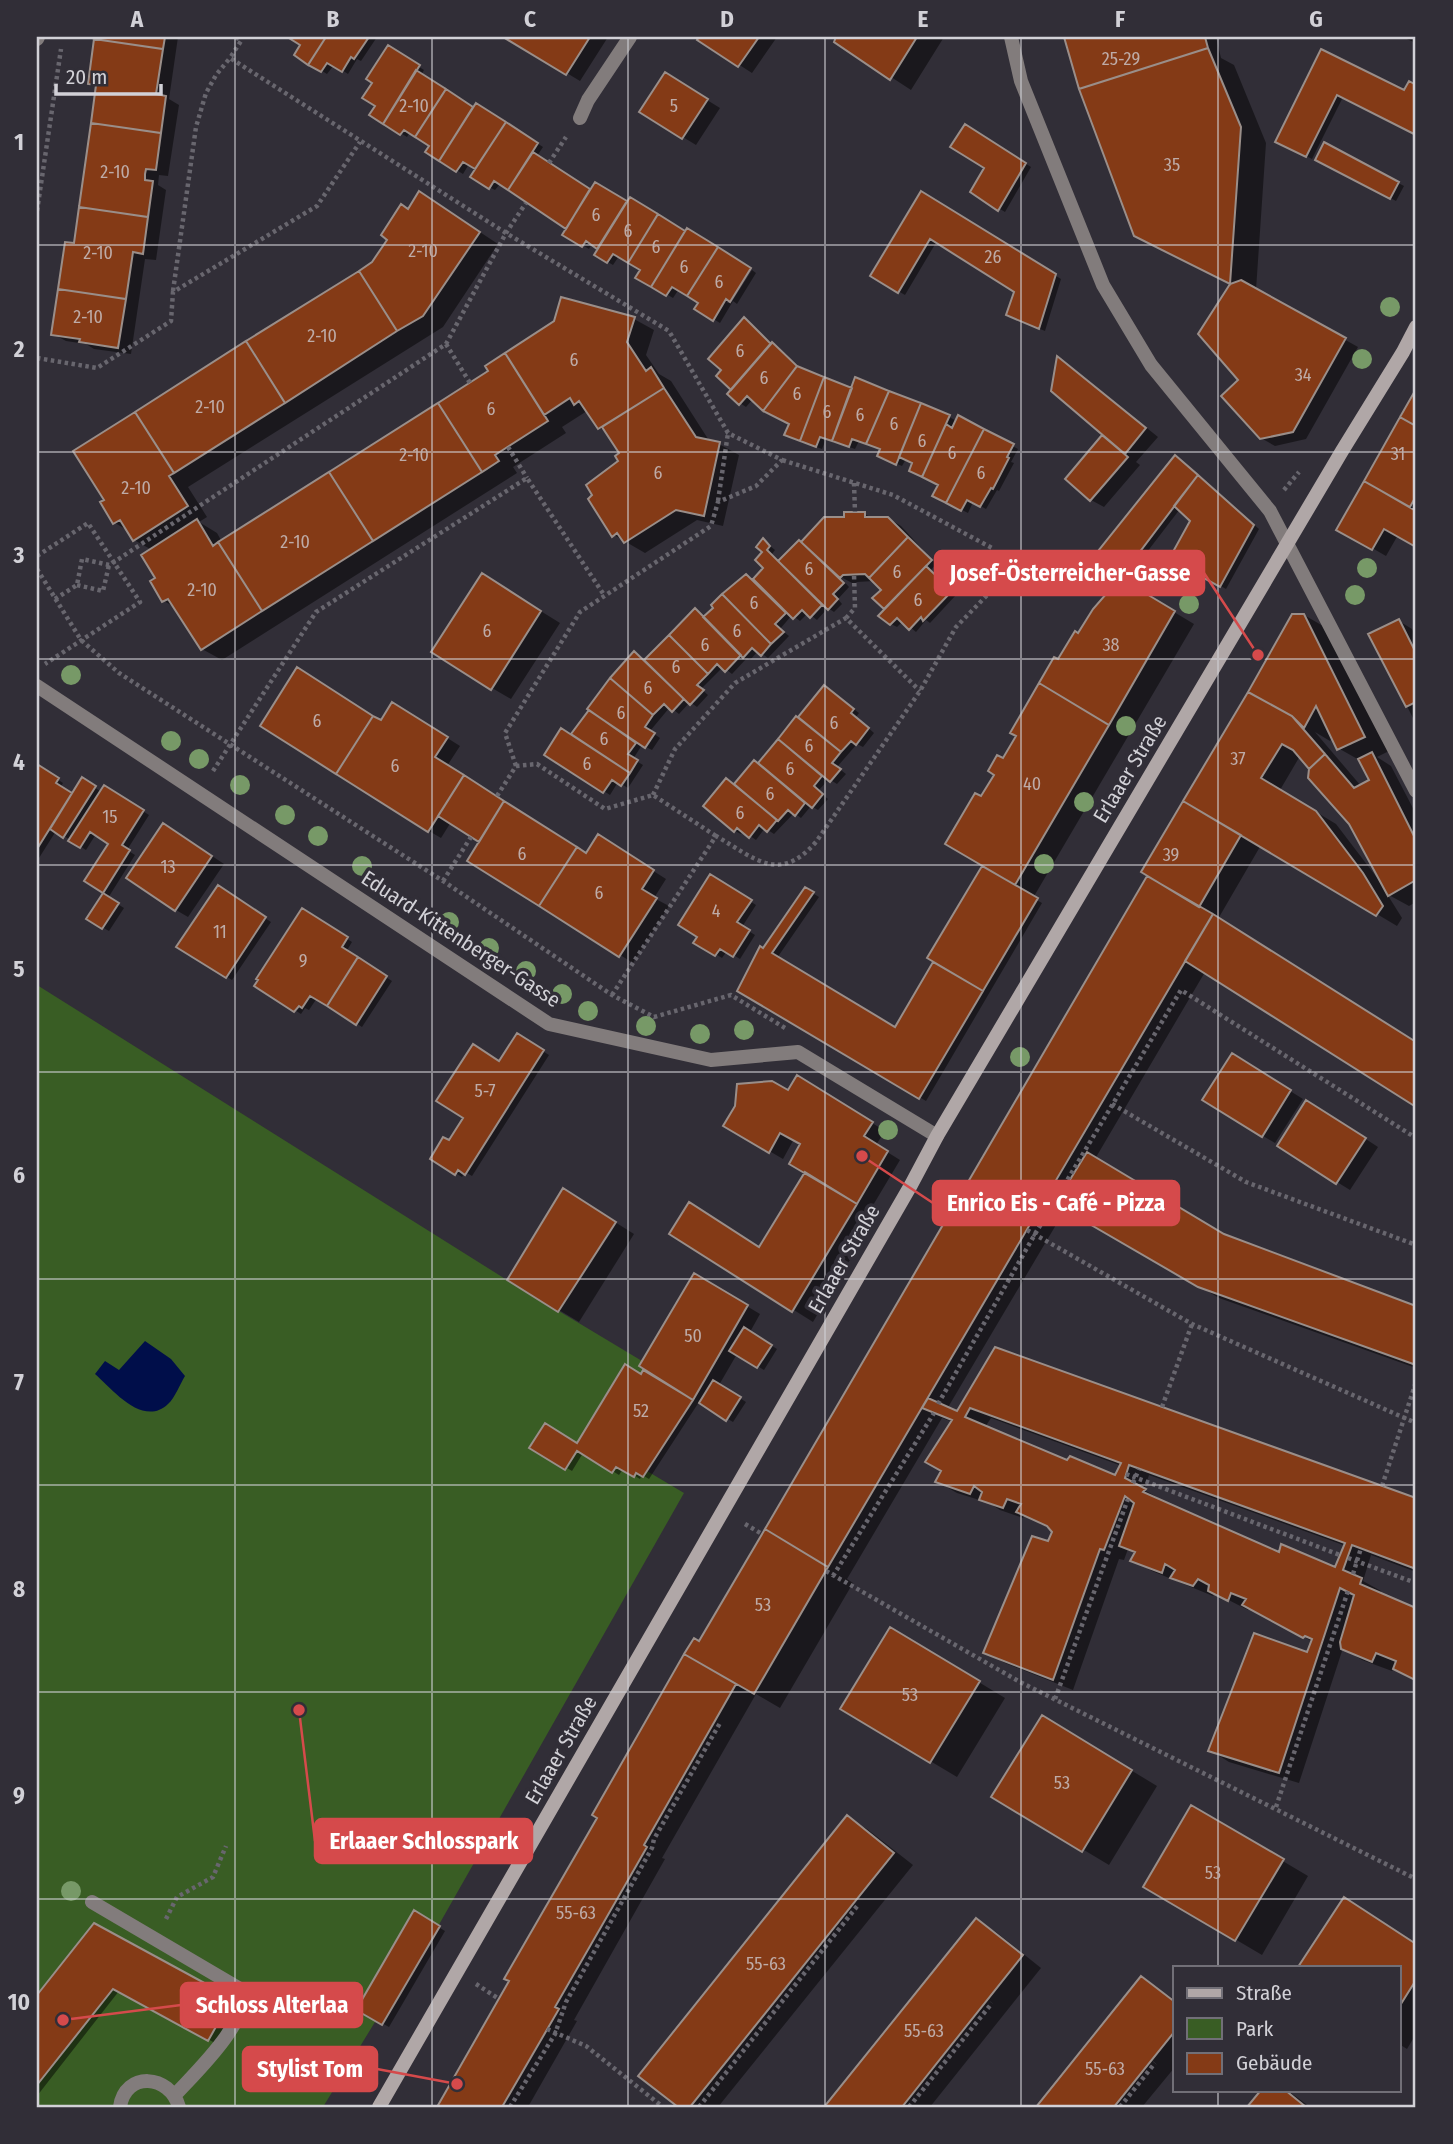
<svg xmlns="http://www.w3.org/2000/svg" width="1453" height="2144" viewBox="0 0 1453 2144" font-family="'Fira Sans Condensed',sans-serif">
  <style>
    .green { fill: #395d24 }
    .water { fill: #000e4a }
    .shadow { fill: #0007; fill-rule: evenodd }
    .building { fill: #843a16; stroke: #9a8e89; stroke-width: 2; fill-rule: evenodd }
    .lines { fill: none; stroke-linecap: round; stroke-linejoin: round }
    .path { stroke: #68666e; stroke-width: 4.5; stroke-dasharray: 3.5 3.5; stroke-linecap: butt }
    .lane { stroke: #827c7c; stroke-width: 14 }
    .street { stroke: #827c7c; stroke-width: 14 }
    .secondary { stroke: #b0a7a7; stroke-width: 14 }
    .tree { fill: #779967 }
    .grid { fill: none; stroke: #d2d1d7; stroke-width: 2; stroke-opacity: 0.55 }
    .labels { text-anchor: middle; stroke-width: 7; stroke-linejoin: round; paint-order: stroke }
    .number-label { font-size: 18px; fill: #beaba7 }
    .street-label { font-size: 21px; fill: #d2d1d7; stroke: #312e37 }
    .leader { fill: none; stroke: #d54a4b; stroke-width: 2.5 }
    .callout-dot { fill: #d54a4b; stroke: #312e37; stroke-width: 2.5 }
    .callout { fill: #d54a4b; stroke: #d54a4b; stroke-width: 2.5 }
    .callout-label { font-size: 23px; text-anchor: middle; font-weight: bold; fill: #fff }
    .neatline { fill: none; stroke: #d2d1d7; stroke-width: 2.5 }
    .grid-label { font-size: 23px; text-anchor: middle; font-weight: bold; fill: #d2d1d7 }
  </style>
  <rect width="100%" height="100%" fill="#312e37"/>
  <!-- green -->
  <path class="green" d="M37,985l470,295 135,81 -3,5 4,4 -2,4 -17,-10 -47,79 -32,-20 -15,25 47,3 35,22 4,-6 17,10 3,-4 6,4 5,-6 37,22 -302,532 -7,-3 -52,85h-286z"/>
  <!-- water -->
  <path class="water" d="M145,1341l26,18 14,17c-5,8 -10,22 -17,28 -25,24 -56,-15 -73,-30l10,-13 14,9z"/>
  <!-- shadow -->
  <path class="shadow" d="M97,37h81l-9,62 10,6 -11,71 -9,-1 -1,10 8,5 -10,70 -11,-1 -14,95 -37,-5 -8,-5 -20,-3 -13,-7 22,-89 23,-157 -8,-5z
    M290,37h87l-16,24 -4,-2 -9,15 -14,-9 -7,9 -31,-19 7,-10z
    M507,37h101l-28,44z
    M701,37h76l-25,36 -53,-34z
    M838,37h106l-33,53 -75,-49z
    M1066,37h150l5,21 13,7 32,78 -10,147 102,57 -52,92 -31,7 -14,-8 -20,-58 -10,-95 -96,-50 -55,-147z
    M1402,37h14v6z
    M389,48l35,22 -3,5 53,34 8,-1 61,39 -6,9 54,35 4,-7 33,20 2,-5 119,70 -22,34h4l21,-33 4,3 -19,31 -4,-3 -13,22 -23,-14 3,-7 -21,-13 -6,9 -35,-21 4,-7 -23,-14 -6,9 -17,-10 4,-7 -8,-5 -3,6 -24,-15 3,-6 -68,-44 -5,6 -6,-3 -12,-18 -8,-5 -6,10 -36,-22 4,-7 -21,-13 -3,5 -36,-22 6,-9 -3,-24z
    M1322,52l83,41 4,-10 7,4v46l-73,-36 -31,62 -29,-15z
    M678,82l42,26 -24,37 -54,-33z
    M966,126l65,41 -26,45 -33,-20 15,-25z
    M1325,145l79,41 -8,15 -79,-42z
    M922,193l139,86 -16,52 -31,-13 2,-26 -79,-51 -32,54 -33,-19z
    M439,205l59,39 -55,83 -255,160 19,30 -8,5 18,11 5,9 412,-223 20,11 -8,25 13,19 12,7 39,61 9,2 20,11 -16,71 -26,-6 -52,33 -31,-18 8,-81 -14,-22 -8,-4 -13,-17 -25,16 4,6 -53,34 4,6 -295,187 -20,-11 -26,-41 -12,-7 -12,-51 -18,-10 -5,-9 -14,-8 -13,-20 271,-240 36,-53z
    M745,320l56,49 52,21 96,27 8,4 2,-4 59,32 -7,13 3,1 -15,28 -2,-1 -11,19 -13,-7 -5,11 -34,-17 6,-11 -23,-11 -3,-11 -8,-4 -4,7 -17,-7 -3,-9 -23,-9 -4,8 -29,-10 -4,10 -30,-11 -1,-15 -38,-24 -7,8 -6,-4 -7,-13z
    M1058,359l12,7 88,71 -22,25 4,3 -36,42 -13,-7 -23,-21 37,-44z
    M1416,392v153l-18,-10 -12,21 -47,-27z
    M1176,457l83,72 -33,60 -55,-31 21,-38 -12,-11 -56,73 70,42 -161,274 9,5 -116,198 -187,-111 67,-101 13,8 -42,61 118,71 40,-68 -6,-4 55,-92 -2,-66 77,-137 36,-51 29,-35h-4z
    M865,514l8,5 15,-1 13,8 35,38 -5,6 25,25 -26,28 -4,-3 -10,12 -13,-11 -6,6 -6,-3 -5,-15 -11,-11 8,-8 -9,-9 -17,1 -3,2 -15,-8 10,11 -11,12 4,5 -8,8 -6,-4 -11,12 -9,-7 -8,8 -8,-6 -12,14 9,7 -21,22 -10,-7 -8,9 -3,-2 -15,16 -9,-7 -22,22 7,6 -11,12 -7,-5 -11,12 -9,-7 -20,24 10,7 -8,12 -10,-5 -9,14 10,6 -15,23 -10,-6 -8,13 -64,-41 26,-18 62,-83 11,8 50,-50 10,7 42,-42 7,5 11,-13 -1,-27 11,9 -3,4 8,8 22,-19 44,-24z
    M502,587l58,36 -49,76 -19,-11z
    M1304,615l26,15 59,121 -12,6 14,9 25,48v88l-7,4 -22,-12 15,24 -5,8 -136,-81 -43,74 198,123v63l-211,-133 -110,187 130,77 191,72v60l-197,-70 -153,-90 -119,201 11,5 38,-65 420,151v72l-45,-17 -8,26 18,10 -1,3 36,16v70l-22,-12 -2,3 -30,-11 -19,-12 -44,135 -70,-21 -19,-12 98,-96 5,-12 -63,-35 -2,3 -33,-17 -2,3 -61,-25 -19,-11 3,-6 -8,-5 -4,11 -5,-1 -46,131 -68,-27 -20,-11 69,-121 -29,-16 -2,3 -23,-8 -11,-7 -32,-10 -19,-11 6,-11 9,-49 -11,-4 -95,161 6,4 -73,125 -24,-14 -94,164 3,1 -91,161 3,1 -49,86h-89l256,-449 4,-14zM1315,732l15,9 3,-4 5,11 23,13 10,20 -10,5zM1300,756l51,66 31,60 -1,1 -45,-59 -56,-34zM991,1418l131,48 -6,11 -49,-15 -82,-35zM1149,1475l197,71 -10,23 -56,-14 -117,-52 1,-2 -20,-11z
    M1399,621l13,8 4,8v87l-45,-89z
    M824,687l35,26 -3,4 18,16 -11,14 -6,-3 -20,23 9,7 -9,10 -8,-5 -11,12 10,8 -10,11 -7,-4 -10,12 -7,-5 -20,21 -9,-6 -9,12 -13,-9 -2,3 -6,-3v-46l19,-23 5,3z
    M406,712l54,34 -13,20 140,89 24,-11 55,35 -12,19 15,8 -36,57 -164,-103 12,-19 -30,-19 -10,16 -12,-7 -47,-109z
    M37,766l26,17 -3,5 13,7 9,-15 20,12 3,-5 44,28 -22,35 8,5 -27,43 16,10 -15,23 -21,-12 17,-26 -18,-12 24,-38 -15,-9 -10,16 -30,-19 -17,27 -2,-1z
    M176,832l48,32 -36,53 -12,-7z
    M711,876l45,29 -14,22 13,8 -15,24 -13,-8 -5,7 -26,-16 4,-6z
    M224,891l47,31 -39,58 -53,-33z
    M302,910l50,32 -6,10 46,29 -30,46 -45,-29 -8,12 -4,-2 -4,6 -44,-28z
    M517,1035l32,20 -77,121 -7,-4 -3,5 -30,-18 18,-17z
    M1245,1063l58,36 -28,44 -12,-7z
    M811,1085l74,46 -9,14 24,15 -31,52 7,4 -63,106 -142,-89 90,15 46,-76 -4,-28 -9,-5 -11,20 -58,-34z
    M1320,1109l58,38 -28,43 -71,-44z
    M583,1202l51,32 -55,88 -20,-12z
    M695,1275l65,39 -10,18 27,17 -13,21 -27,-16 -18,31 27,17 -13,20 -34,-20 -50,77 -7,-4 -2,4 -17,-10 -4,6 -36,-22 -11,18 -40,-24 45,-2 108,-48z
    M916,1644l89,54 -48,79 -114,-68z
    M1068,1732l89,54 -48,79 -115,-69z
    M1192,1807l116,69 -46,79 -117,-69z
    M847,1817l20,12 46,36 -195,242h-37l-40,-32z
    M1345,1899l71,45v90l-9,15 -8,-5v-77h-99z
    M415,1913l30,18 -56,96 -31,-17z
    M976,1920l20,12 45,36 -111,139h-103z
    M94,1926l143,77 -22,40 -96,-52 -82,105v-98z
    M1142,1978l33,22v67l-33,40h-104z
    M1264,2090h23l23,17h-60z"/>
  <!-- building -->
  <path class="building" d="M95,37h70l-2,12 -69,-10z
    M291,37h35l-18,28 -14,-10 6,-10 -11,-7z
    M326,37h43l-15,22 -3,-2 -9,15 -15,-9 -6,9 -13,-7z
    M503,37h87l-24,38z
    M699,37h60l-21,30 -41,-27z
    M836,37h81l-27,43 -56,-38z
    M1064,37h141l3,11 -129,41z
    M94,39l69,10 -7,45 10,2 -5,37 -70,-10 5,-38 -8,-1z
    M388,45l32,20 -37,59 -14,-9 6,-9 -13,-8 10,-15 -6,-4z
    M1208,48l33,79 -11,157 -96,-48 -55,-147z
    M1321,49l83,41 5,-9 7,4v50l-79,-40 -31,62 -31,-15z
    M416,70l30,19 -31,48 -11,-7 -4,5 -17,-11z
    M665,72l43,27 -26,40 -43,-27z
    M446,89l27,18 -34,54 -14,-9 4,-6 -14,-9z
    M476,103l30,19 -31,47 -12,-7 -7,10 -17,-11z
    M506,122l32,21 -30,47 -14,-9 -5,8 -19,-12z
    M91,123l70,10 -5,37 -10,-1 -1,5v6l8,1 -5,36 -69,-10z
    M965,124l61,39 -28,48 -28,-19 14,-24 -34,-21z
    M1324,142l75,40 -9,17 -75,-39z
    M533,152l57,37 -24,40 -58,-39z
    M595,182l32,19 -30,48 -11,-8 -4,6 -20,-12z
    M419,191l61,41 -57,84 -26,15 -38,-60 13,-9 15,-22 -6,-5 20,-31 7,5z
    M921,191l135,83 -17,55 -33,-14 8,-23 -84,-53 -32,54 -28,-17z
    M630,197l28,17 -30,49 -15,-9 -6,9 -13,-8z
    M79,207l69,10 -5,37 -10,-2 -7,47 -68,-10 7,-47 9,1z
    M658,214l27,17 -34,56 -16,-9 5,-8 -12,-7z
    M687,228l31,19 -31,49 -15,-9 -6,9 -15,-9z
    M718,247l33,21 -21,34 -4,-3 -13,22 -19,-12 4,-6 -11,-7z
    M359,271l38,60 -112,72 -39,-62z
    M1241,280l105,58 -53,94 -33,7 -39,-43 17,-16 -40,-46 32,-50z
    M58,289l68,10 -8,49 -39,-6 1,-3 -29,-4z
    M561,297l74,20 -8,25 19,29 5,-4 13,21 -66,41 -19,-28 -5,4 -4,-7 -26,17 -39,-62 49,-32z
    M744,317l27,27 -40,46 -15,-14 5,-6 -13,-11z
    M246,341l39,62 -111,70 -39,-61z
    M772,342l25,24 -34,45 -16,-15 -8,9 -12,-11z
    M505,353l43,68 -53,34 4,6 -17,11 -44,-69 50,-32 -3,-5z
    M1057,356l89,72 -21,26 -74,-63z
    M797,366l27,11 -24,64 -16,-6 5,-11 -26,-13z
    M824,377l28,11 -20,53 -12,-4 -4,10 -16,-6z
    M855,377l34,14 -23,53 -14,-5 -3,8 -17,-6z
    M664,388l32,49 24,5 -16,74 -28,-6 -52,33 -7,-10 -5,4 -24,-38 4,-4 -6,-10 32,-24 -3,-5 4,-3 -17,-26z
    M1416,389v37l-16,-9z
    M889,391l32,12 -25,62 -19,-9 3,-7 -14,-5z
    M438,403l44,69 -109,69 -44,-69z
    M921,403l29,12 -28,62 -13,-6 3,-8 -13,-6z
    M135,412l39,61 -5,3 19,30 -55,35 -13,-21 -7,4 -13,-22 4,-2 -31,-49z
    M958,415l26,14 -38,74 -14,-7 6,-11 -16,-8 24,-53 6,4z
    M1400,417l16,9v70l-6,11 -46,-26z
    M984,429l30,15 -7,13 2,1 -16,31 -2,-1 -11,19 -13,-7 -6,11 -15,-8z
    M1102,435l26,22 -38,44 -25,-22z
    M1175,455l23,20 -78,103 -26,-22z
    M329,472l44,69 -111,70 -44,-69z
    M1198,475l56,50 -34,62 -51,-28 21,-38 -16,-15z
    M1364,481l52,30v36l-32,-18 -12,21 -36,-20z
    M844,512h21v5h23l20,20 -39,41 -4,-4 -22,1 -3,3 -39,-36 23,-25h20z
    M197,519l16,27 5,-4 44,69 -61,39 -33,-51 -6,3 -12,-21 5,-3 -14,-23z
    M908,537l24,23 -48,49 -12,-11 9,-8 -12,-12z
    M763,538l7,8 -3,4 55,55 -12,13 -8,-8 -9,9 -40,-40 10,-11 -8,-8 7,-8 -6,-5z
    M799,540l45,43 -11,11 5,5 -10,11 -50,-49z
    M926,566l26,25 -29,30 -2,-4 -12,13 -12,-12 -7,7 -12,-9z
    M482,573l59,38 -50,79 -60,-38z
    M746,574l40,39 -11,11 9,8 -13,12 -49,-50z
    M1120,578l55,33 -66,114 -70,-42 15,-26 4,2 17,-28 3,2 15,-24z
    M722,594l49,50 -10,12 -9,-8 -9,10 -40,-41 10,-9 -2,-3z
    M695,608l46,47 -16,17 -8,-8 -9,10 -39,-39z
    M1292,614h12l61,123 -28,13 -21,-44 -12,22 -12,-12 -44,-24z
    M1399,619l15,30 2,-1v54l-10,5 -38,-73z
    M669,635l39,39 -11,11 7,5 -14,15 -46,-45z
    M634,651l50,48 -12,13 -8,-8 -11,11 -43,-37z
    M297,667l76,49 -37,58 -76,-48z
    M610,678l43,37 -8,12 10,6 -10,15 -58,-39z
    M1039,683l70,42 -94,160 -70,-41 30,-51 6,3 13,-21 -6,-4 9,-16 6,3 13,-22 -6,-3z
    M824,685l30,24 -3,4 18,15 -13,17 -5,-4 -10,11 -43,-35z
    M1248,692l44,24 33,38 -16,15 -16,-19 -11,-6 -21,34 55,33 47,62 20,33 -7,10 -193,-115z
    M392,702l56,35 -13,20 29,18 -36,57 -92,-58 37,-58 8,4z
    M589,710l47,33 -8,11 10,6 -8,13 -59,-39z
    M796,716l45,36 -9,11 9,6 -11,13 -52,-43z
    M561,728l69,45 -9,13 -9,-6 -9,13 -59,-38z
    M778,739l44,37 -8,10 9,8 -11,14 -54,-45z
    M1372,752l44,88v40l-28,16 -39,-72 -41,-46 1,-9 16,-15 29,34 15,-8 -11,-21z
    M754,760l51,43 -10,13 -7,-6 -10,11 -44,-37z
    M37,764l22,14 -3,5 16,10 -35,56z
    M464,775l40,26 -25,41 -41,-26z
    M82,777l14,9 -33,52 -13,-9z
    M726,778l51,42 -10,12 -8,-7 -10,13 -12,-10 -3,4 -31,-26z
    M104,785l40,25 -22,35 8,5 -27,43 -19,-12 24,-37 -18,-12 -10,16 -12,-7z
    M504,801l73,46 -38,59 -72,-45z
    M1183,801l58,34 -42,72 -58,-35z
    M163,823l49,33 -37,55 -49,-33z
    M598,834l56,36 -12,19 15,9 -38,59 -80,-51 38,-59 9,6z
    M982,866l56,32 -55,93 -56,-33z
    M710,874l42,26 -15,22 13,8 -17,27 -13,-8 -5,7 -22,-13 4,-6 -19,-12z
    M1147,876l66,38 -385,653 -63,-38z
    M218,885l48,32 -40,61 -50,-31z
    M805,887l9,5 -42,61 123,74 38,-65 50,29 -64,108 -182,-108 23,-45 3,2z
    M103,893l16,10 -17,26 -16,-10z
    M302,908l46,29 -6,10 16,10 -31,49 -17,-10 -8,12 -3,-2 -5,6 -40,-26 4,-6 -2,-1z
    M1213,914l203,128v65l-231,-146z
    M358,957l29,19 -31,49 -29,-19z
    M517,1033l27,17 -79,125 -7,-5 -3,5 -25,-16 13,-22 6,3 14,-22 -27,-17 37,-57 26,17z
    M1232,1053l59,37 -29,47 -60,-37z
    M797,1075l76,47 -9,14 24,15 -31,53 -68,-40 11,-20 -20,-11 -11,20 -46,-27 12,-20 2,-22 35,-3 16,9z
    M1306,1100l60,38 -30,46 -59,-38z
    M1087,1152l137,82 192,72v59l-218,-78 -143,-83z
    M805,1172l52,32 -65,108 -123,-78 20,-32 70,45z
    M563,1188l53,34 -58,90 -51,-32z
    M694,1273l54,32 -55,95 -54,-34z
    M744,1327l28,18 -15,23 -28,-17z
    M995,1347l421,151v71l-64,-24 -9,25 19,8 -2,6 56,24 -1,72 -22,-11 3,-8 -20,-8 -4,9 -31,-13 -1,-7 14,-47 -14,-7 -61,185 -71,-22 46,-118 53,19 5,-13 -7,-3 -2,2 -61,-33 4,-6 -15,-6 -3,8 -20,-10 1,-6 -11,-6 -5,7 -23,-8 5,-8 -10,-6 -3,9 -32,-12 5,-9 -16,-6 15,-43 -9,-7 -21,54 -4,-1 -47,131 -70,-27 49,-117 16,5 4,-9 -5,-6 -31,-14 5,-8 -14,-5 -4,9 -24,-8 3,-8 -8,-6 -4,8 -35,-12 6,-11 -16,-9 27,-42 -30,-12 6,-10 29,13zM970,1408l151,55 -6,12 -45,-19 -3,4 -102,-43zM1129,1465l216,78 -10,24 -54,-23 -2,8 -136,-60 3,-3 -21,-11z
    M625,1364l16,10 2,-4 50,30 -50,77 -7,-4 -2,4 -18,-10 -4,6 -35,-22 -12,19 -36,-22 16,-25 32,20z
    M713,1380l28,17 -15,24 -27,-18z
    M765,1529l63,38 -74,127 -70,-40 10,-16 5,3z
    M890,1627l90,54 -50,82 -90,-54z
    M684,1654l52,30 -92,161 3,2 -92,160 4,2 -57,98h-65l72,-126 -5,-2 93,-161 -5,-3z
    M1042,1715l90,55 -50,82 -91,-55z
    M1191,1805l93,54 -49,82 -92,-54z
    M847,1815l47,38 -204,254h-12l-40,-31z
    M1344,1897l72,47v36l-17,27v-40h-101z
    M414,1910l26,16 -58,99 -26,-15z
    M976,1918l47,37 -121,152h-78z
    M94,1923l138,75 -24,43 -95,-52 -76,96v-90z
    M1141,1976l34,26v29l-61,76h-78z
    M1261,2090h24l21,17h-59z"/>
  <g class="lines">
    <!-- path -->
    <path class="path" d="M236,37l5,4 -11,17 276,175 163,98 59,102 54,27 -26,26 -38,16 -7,24 -131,86 -75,121 11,33
      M549,163l17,-26
      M37,211l24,-162
      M173,291l23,-164 10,-34 10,-18 14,-17
      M446,344l24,39
      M37,358l60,10 74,-47 2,-29 144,-86 43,-64
      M508,447l19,31
      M854,483l1,29
      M1284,490l15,-18
      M718,501l10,-68
      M37,556l51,-33 52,79 -95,62
      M37,569l44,71 38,33 324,208 169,114 42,22 77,-22 54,33
      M77,585l26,6 6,-26
      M55,599l22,-14 5,-26 27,6 5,-3 332,-218 60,-111 20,-30
      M846,618l9,-10 -1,-34
      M516,766l21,-2 68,45 48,-14 63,41
      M213,771l103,-159 211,-134 77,117
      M653,795l22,-46 60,-66 111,-65 74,73
      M497,796l19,-30
      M443,881l28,-44
      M612,995l104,-159c40,23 63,48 100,6l104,-151 36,-64 41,-42 -5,-37 -99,-53 -111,-35
      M1112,1104l134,78 170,63
      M935,1188l27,4
      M1027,1230l165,94 224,99
      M938,1404l97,-170 146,-244 235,148
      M1162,1407l30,-83
      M1126,1474l214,81
      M1133,1483l6,-14
      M1382,1486l34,-104
      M745,1524l17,10
      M1348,1558l68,25
      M826,1571l194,111 396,197
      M1353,1574l8,-26
      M833,1576l101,-163
      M1055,1699l73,-200
      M1276,1807l72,-216
      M166,1919l11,-22 36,-20 13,-31
      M476,1984l23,15
      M547,2029l39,17 77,61
      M510,2107l45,-73 11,-32 86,-154 2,-9 66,-116
      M699,2107l159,-202
      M909,2107l83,-104
      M1120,2107l35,-44"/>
    <!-- lane -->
    <path class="lane" d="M92,1902l148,87c15,28 -47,86 -65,106
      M120,2107c5,-36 50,-33 59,0"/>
    <!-- street -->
    <path class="street" d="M1011,37l10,44 82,204 48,80 119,146 146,280
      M37,39l1,-2
      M580,118l8,-18 42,-63
      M37,686l512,338 162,36 87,-8 139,84"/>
    <!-- secondary -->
    <path class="secondary" d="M379,2107l532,-922 26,-49 405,-685 61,-99 13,-25"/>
  </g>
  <!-- trees -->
  <g class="tree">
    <circle cx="1390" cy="307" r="10"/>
    <circle cx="1362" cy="359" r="10"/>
    <circle cx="1367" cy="568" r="10"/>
    <circle cx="1355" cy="595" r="10"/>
    <circle cx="1189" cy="604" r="10"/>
    <circle cx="71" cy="675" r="10"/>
    <circle cx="1126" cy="726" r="10"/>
    <circle cx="171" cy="741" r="10"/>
    <circle cx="199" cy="759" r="10"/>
    <circle cx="240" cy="785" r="10"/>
    <circle cx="1084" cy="802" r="10"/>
    <circle cx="285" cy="815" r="10"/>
    <circle cx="318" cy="836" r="10"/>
    <circle cx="1044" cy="864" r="10"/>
    <circle cx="362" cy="866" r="10"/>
    <circle cx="449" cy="922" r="10"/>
    <circle cx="489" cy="948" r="10"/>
    <circle cx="526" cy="971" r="10"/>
    <circle cx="562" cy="994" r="10"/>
    <circle cx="588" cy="1011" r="10"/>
    <circle cx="646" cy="1026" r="10"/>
    <circle cx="744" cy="1030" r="10"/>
    <circle cx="700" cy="1034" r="10"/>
    <circle cx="1020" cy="1057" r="10"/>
    <circle cx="888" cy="1130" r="10"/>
    <circle cx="71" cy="1891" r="10"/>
  </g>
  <!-- grid -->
  <path class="grid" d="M235,37v2070M432,37v2070M628,37v2070M825,37v2070M1021,37v2070M1218,37v1930M37,245h1379M37,452h1379M37,659h1379M37,865h1379M37,1072h1379M37,1279h1379M37,1485h1379M37,1692h1379M37,1899h1379M1218,2090v17"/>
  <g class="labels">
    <!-- number labels -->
    <g class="number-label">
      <text x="1121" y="65">25-29</text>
      <text x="414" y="112">2-10</text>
      <text x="674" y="112">5</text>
      <text x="1172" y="171">35</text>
      <text x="115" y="178">2-10</text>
      <text x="596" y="221">6</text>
      <text x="628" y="237">6</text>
      <text x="656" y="253">6</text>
      <text x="423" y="257">2-10</text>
      <text x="98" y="259">2-10</text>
      <text x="993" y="263">26</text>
      <text x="684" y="273">6</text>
      <text x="719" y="288">6</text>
      <text x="88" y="323">2-10</text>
      <text x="322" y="342">2-10</text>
      <text x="740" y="357">6</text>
      <text x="574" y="366">6</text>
      <text x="1303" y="381">34</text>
      <text x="764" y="384">6</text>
      <text x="797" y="400">6</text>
      <text x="210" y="413">2-10</text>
      <text x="491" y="415">6</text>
      <text x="827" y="418">6</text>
      <text x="860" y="421">6</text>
      <text x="894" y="430">6</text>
      <text x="922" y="447">6</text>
      <text x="952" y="459">6</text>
      <text x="1398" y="460">31</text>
      <text x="414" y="461">2-10</text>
      <text x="658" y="479">6</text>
      <text x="981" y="479">6</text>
      <text x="136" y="494">2-10</text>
      <text x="295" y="548">2-10</text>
      <text x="809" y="575">6</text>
      <text x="897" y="578">6</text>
      <text x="202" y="596">2-10</text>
      <text x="918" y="606">6</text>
      <text x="754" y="609">6</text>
      <text x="487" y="637">6</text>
      <text x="737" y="637">6</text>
      <text x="705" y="651">6</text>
      <text x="1111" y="651">38</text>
      <text x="676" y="673">6</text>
      <text x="648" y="694">6</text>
      <text x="621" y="719">6</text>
      <text x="317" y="727">6</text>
      <text x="834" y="729">6</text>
      <text x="604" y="745">6</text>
      <text x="809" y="752">6</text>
      <text x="1238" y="765">37</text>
      <text x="587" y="770">6</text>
      <text x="395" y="772">6</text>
      <text x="790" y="775">6</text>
      <text x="1032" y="790">40</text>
      <text x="770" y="800">6</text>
      <text x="740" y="819">6</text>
      <text x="110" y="823">15</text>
      <text x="522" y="860">6</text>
      <text x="1171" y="861">39</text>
      <text x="168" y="873">13</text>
      <text x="599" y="899">6</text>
      <text x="716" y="917">4</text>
      <text x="220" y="938">11</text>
      <text x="303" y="967">9</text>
      <text x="485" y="1097">5-7</text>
      <text x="693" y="1342">50</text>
      <text x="641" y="1417">52</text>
      <text x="763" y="1611">53</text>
      <text x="910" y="1701">53</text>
      <text x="1062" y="1789">53</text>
      <text x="1213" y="1879">53</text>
      <text x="576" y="1919">55-63</text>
      <text x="766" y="1970">55-63</text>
      <text x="924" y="2037">55-63</text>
      <text x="1105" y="2075">55-63</text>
    </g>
    <!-- street labels -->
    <g class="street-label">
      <text transform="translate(1130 769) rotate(-59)" y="7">Erlaaer Straße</text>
      <text transform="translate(461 939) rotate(33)" y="7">Eduard-Kittenberger-Gasse</text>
      <text transform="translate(844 1259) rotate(-60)" y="7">Erlaaer Straße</text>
      <text transform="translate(561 1750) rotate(-60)" y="7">Erlaaer Straße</text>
    </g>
  </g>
  <!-- callouts -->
  <path class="leader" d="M1258 655L1204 573M862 1156L933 1203M299 1710L315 1841M63 2020L181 2005M457 2084L377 2069"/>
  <g class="callout-dot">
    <circle cx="1258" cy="655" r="7"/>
    <circle cx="862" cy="1156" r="7"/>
    <circle cx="299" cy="1710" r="7"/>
    <circle cx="63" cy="2020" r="7"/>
    <circle cx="457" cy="2084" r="7"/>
  </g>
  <g class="callout">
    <rect x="935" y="551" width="269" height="44" rx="7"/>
    <rect x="933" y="1181" width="246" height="44" rx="7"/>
    <rect x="315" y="1819" width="217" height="44" rx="7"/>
    <rect x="181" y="1983" width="181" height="44" rx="7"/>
    <rect x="243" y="2047" width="134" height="44" rx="7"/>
  </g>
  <g class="callout-label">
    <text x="1070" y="581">Josef-Österreicher-Gasse</text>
    <text x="1056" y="1211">Enrico Eis - Café - Pizza</text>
    <text x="424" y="1849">Erlaaer Schlosspark</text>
    <text x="272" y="2013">Schloss Alterlaa</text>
    <text x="310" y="2077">Stylist Tom</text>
  </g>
  <!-- border -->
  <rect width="1453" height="2144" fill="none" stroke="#312e37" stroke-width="77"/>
  <!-- legend -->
  <rect x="1173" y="1966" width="228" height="126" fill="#312e37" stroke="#716f77" stroke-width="2"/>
  <rect x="1187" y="1988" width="35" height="10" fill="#b0a7a7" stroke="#716f77" stroke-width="2"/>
  <text x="1236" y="2000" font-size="21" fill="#d2d1d7">Straße</text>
  <rect x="1187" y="2018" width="35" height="21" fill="#395d24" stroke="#716f77" stroke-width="2"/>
  <text x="1236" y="2036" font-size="21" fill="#d2d1d7">Park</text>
  <rect x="1187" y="2053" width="35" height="21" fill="#843a16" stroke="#716f77" stroke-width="2"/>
  <text x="1236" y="2070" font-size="21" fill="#d2d1d7">Gebäude</text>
  <!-- scale -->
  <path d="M56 84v10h105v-10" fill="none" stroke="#d2d1d7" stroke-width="3.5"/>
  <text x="66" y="84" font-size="21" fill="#d2d1d7" stroke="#312e37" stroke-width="5" paint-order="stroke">20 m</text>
  <rect x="38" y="38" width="1376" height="2068" class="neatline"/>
  <g class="grid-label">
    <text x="137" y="27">A</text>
    <text x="333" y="27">B</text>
    <text x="530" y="27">C</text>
    <text x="727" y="27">D</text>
    <text x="923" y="27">E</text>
    <text x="1120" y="27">F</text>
    <text x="1316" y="27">G</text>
    <text x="19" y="150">1</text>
    <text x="19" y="357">2</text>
    <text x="19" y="563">3</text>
    <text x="19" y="770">4</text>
    <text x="19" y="977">5</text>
    <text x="19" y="1183">6</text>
    <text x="19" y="1390">7</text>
    <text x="19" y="1597">8</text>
    <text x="19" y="1803">9</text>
    <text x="19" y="2010">10</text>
  </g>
</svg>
